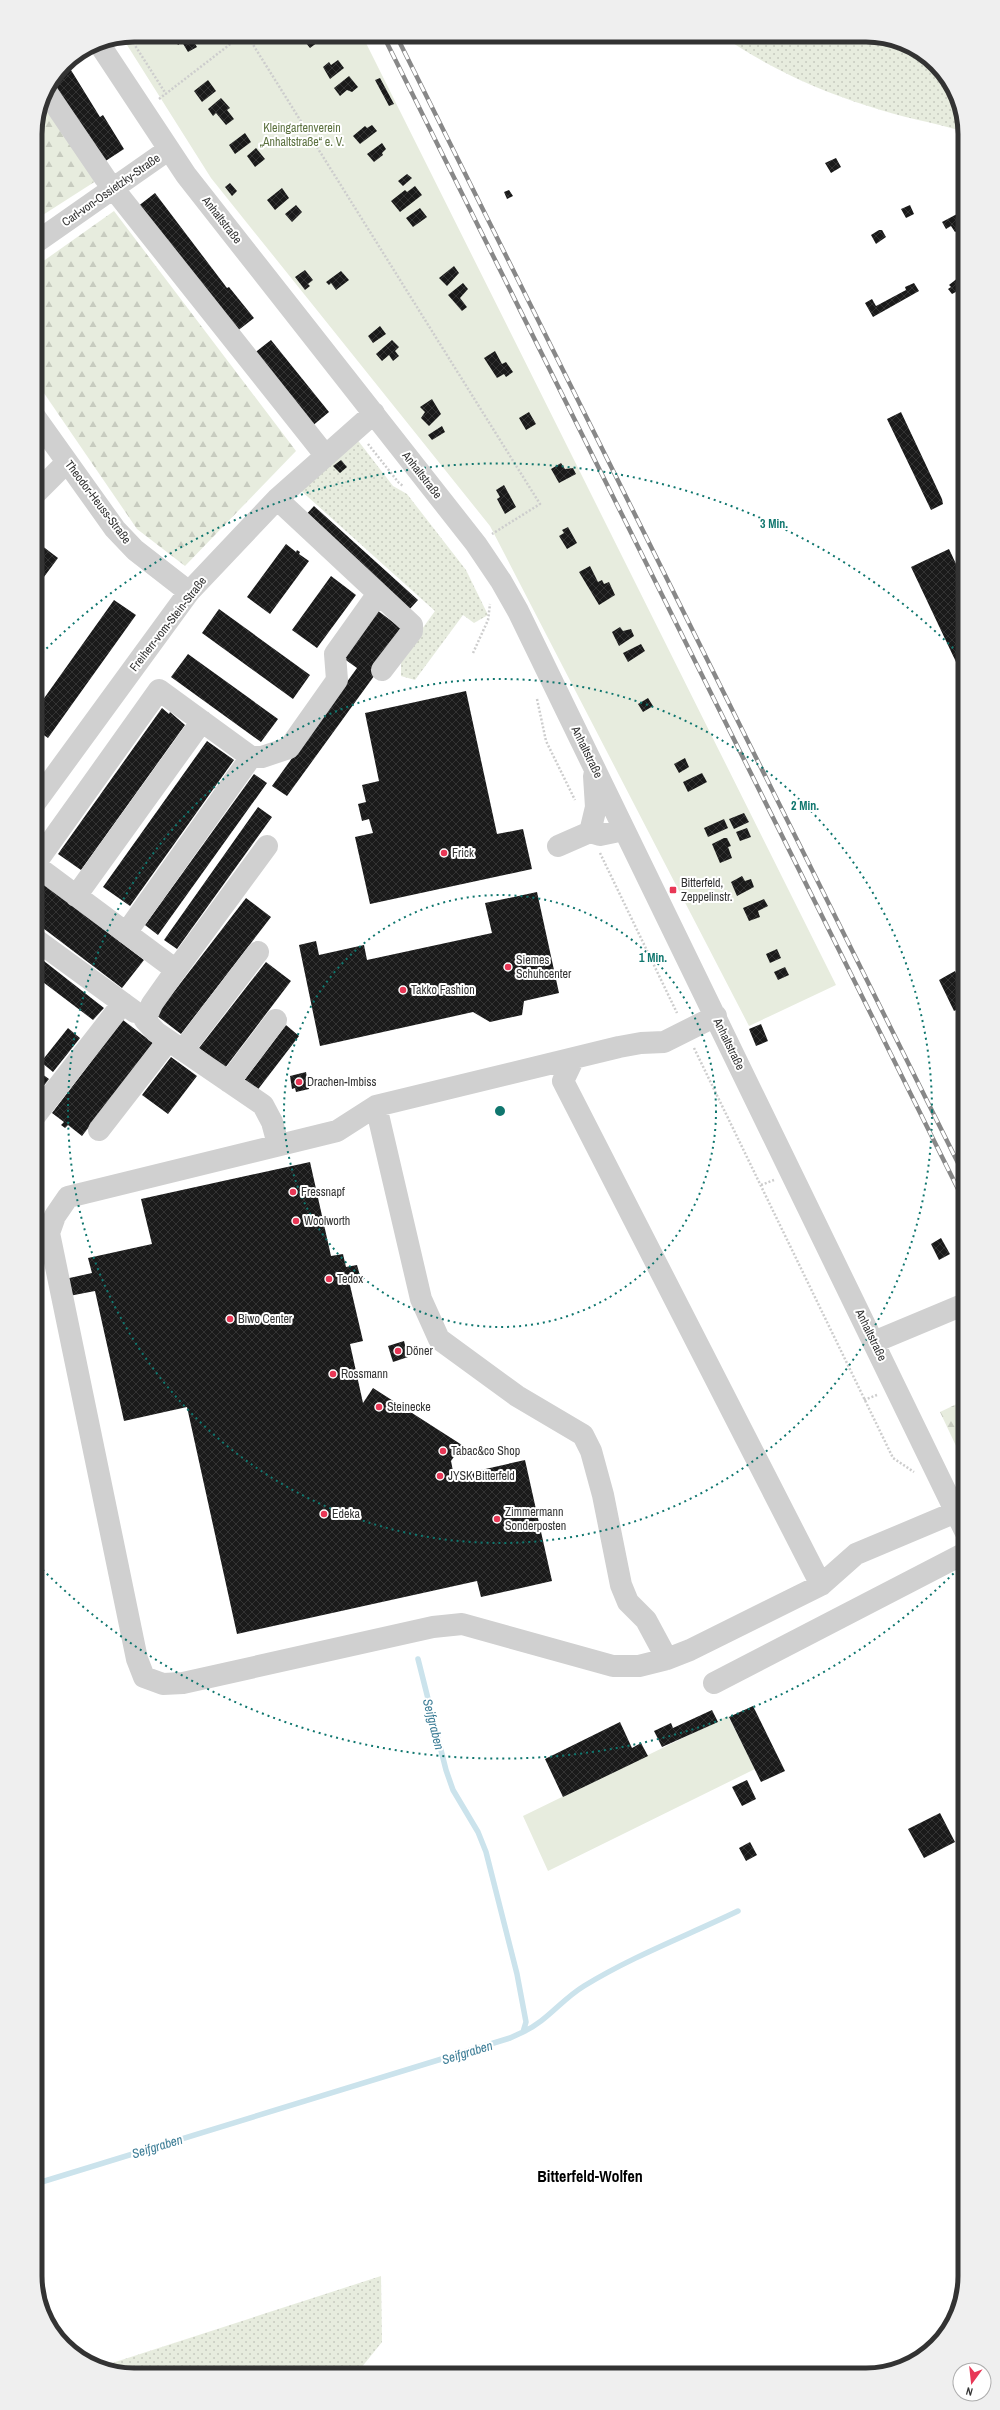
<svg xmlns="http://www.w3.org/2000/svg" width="1000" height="2410" viewBox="0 0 1000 2410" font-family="'Archivo Narrow',sans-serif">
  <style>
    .grass { fill: url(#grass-dots) }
    .forest { fill: url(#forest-firs) }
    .garden { fill: #e7ecde }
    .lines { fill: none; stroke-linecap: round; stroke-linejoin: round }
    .stream { stroke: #cbe3ec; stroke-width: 5.5 }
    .building { fill: url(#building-cross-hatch) }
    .path { stroke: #cdcdcd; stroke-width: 2.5; stroke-dasharray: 2 2; stroke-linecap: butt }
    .minor { stroke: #d0d0d0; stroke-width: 22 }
    .rail-casing { stroke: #888; stroke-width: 4.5 }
    .rail { stroke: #fff; stroke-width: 3; stroke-dasharray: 9; stroke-linecap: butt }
    .ring { fill: none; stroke: #0f766e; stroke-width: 2; stroke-dasharray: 2 4 }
    .poi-dot { fill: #e83756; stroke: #fff; stroke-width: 1.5 }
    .labels { text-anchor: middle; stroke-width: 4; stroke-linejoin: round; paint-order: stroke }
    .park-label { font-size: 12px; fill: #5b703e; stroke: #fff }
    .street-label { font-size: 12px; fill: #333; stroke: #fff }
    .poi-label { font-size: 12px; fill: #333; stroke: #fff; text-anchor: start }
    .water-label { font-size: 13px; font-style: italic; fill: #3e7e97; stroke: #fff }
    .district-label { font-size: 16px; font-weight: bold; fill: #000; stroke: #fff }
    .rim { fill: none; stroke: #333; stroke-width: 5 }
    .centre { fill: #0f766e; stroke: #fff; stroke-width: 2 }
    .ring-label { font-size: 12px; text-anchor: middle; font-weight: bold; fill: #0f766e; stroke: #fff; stroke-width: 4; stroke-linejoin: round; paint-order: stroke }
  </style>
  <defs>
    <pattern id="grass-dots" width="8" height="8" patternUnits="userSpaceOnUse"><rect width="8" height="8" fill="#e7ecde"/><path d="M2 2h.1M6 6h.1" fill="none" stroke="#c7cbbf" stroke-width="1.8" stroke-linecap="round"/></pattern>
    <pattern id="forest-firs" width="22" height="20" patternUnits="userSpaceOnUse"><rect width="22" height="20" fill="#e7ecde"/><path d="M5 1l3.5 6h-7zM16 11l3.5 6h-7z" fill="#c7cbbf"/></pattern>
    <pattern id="building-cross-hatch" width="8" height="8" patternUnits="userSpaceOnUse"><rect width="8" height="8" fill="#1a1a1a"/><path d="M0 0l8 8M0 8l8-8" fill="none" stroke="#333"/></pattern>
  </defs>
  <rect width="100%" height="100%" fill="#fff"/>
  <!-- grass -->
  <path class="grass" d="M721,35h152l54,21 33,46 5,30c-32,-10 -66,-15 -97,-26 -53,-17 -101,-39 -147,-71z
    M356,438l37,48 14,8 59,76 22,45 -14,8 -11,-8 -48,65 -14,-4v-18l34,-47 -137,-123z
    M381,2276l1,66 -25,31 -230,2 -24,-9z"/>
  <!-- forest -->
  <path class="forest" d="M43,96l56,83 -64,41v-93z
    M114,211l182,240 -111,115 -48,-37 -102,-149v-113z
    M965,1400v65l-25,-53z"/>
  <!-- garden -->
  <path class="garden" d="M134,35h228l474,950 -87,41 -259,-500 -279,-348 -89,-141z
    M728,1716l27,53 -207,102 -25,-55z"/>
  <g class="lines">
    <!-- stream -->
    <path class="stream" d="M523,2032c24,-11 38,-32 61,-46 49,-30 102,-50 154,-75
      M35,2184l475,-146 13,-6 3,-10 -9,-48 -31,-122 -8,-20 -25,-42 -7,-20 -28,-111"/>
  </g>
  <!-- building -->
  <path class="building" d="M175,35h11l2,3 3,-1 6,10 -9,5 -6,-10 -4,3 -5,-9z
    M303,35h16l-3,2 2,5 -8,6 -9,-11z
    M338,60l6,8 -14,11 -7,-12 6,-5 2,3z
    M66,62l34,55 3,-2 21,34 -20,13 -53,-79z
    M349,76l9,11 -6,5 -5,-2 -7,6 -6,-8z
    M380,78l14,26 -5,2 -14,-26z
    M208,80l8,11 -14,11 -8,-11z
    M221,98l9,10 -3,2 7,9 -8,6 -10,-12 -3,3 -5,-7z
    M372,125l5,6 -17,13 -7,-8 12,-10 2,2z
    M245,133l6,9 -16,12 -6,-9z
    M382,143l4,6 -4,4 1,2 -9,7 -7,-8z
    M256,148l9,11 -10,8 -8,-11z
    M836,158l5,9 -10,6 -6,-10z
    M407,174l5,4 -9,8 -5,-5z
    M230,183l7,8 -5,5 -7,-9z
    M415,186l7,9 -22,17 -9,-11 14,-11 2,2z
    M282,188l7,10 -14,12 -8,-10z
    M509,190l4,6 -6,3 -3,-7z
    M155,193l72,95 2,-1 25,31 -18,14 -99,-125z
    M296,205l6,7 -10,10 -7,-8z
    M910,205l4,9 -8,4 -5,-9z
    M420,208l7,9 -14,10 -7,-9z
    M957,214l7,13 -9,5 -4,-6 -5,3 -4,-7z
    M879,230h3l4,7 -10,7 -5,-9z
    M454,266l5,7 -12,13 -8,-8z
    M305,270l8,10 -5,4 2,2 -5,4 -10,-13z
    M341,271l8,9 -13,10 -5,-7 -2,2 -3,-3z
    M959,277l2,3 3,-2 1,2v7l-13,7 -4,-5 3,-2 -2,-2z
    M463,283l5,6 -8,9 7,9 -5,4 -14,-16z
    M914,283l5,8 -46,26 -8,-14 7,-4 4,7 2,-1 28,-15 -1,-3z
    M380,326l6,8 -13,9 -5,-7z
    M271,340l58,72 -18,15 -58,-73z
    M392,340l7,7 -4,4 4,5 -6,5 -4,-6 -7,6 -6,-7z
    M495,351l7,13 4,-2 7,10 -7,5 -2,-3 -7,4 -13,-20z
    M432,399l9,15 -12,12 -8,-8 4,-6 -5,-5z
    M529,412l7,12 -10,6 -7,-12z
    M901,412l41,87 1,5 -12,6 -44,-91z
    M442,426l3,6 -13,8 -4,-5z
    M341,460l6,7 -7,6 -7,-7z
    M561,463l4,6 8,-1 3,6 -17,9 -8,-14z
    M504,485l12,22 -11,7 -8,-15 3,-2 -4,-7z
    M314,506l104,94 -11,12 -104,-94z
    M568,527l9,16 -10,6 -8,-13 5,-3 -2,-3z
    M37,542l21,16 -23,31v-45z
    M286,544l10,8 1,-2 3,2 -1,2 10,7 -39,53 -23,-17z
    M949,549l16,34v98l-54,-114z
    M590,566l8,16 4,-2 2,4 5,-2 6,13 -16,10 -20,-33z
    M331,576l25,19 -39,53 -25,-18z
    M114,600l22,15 -88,123 -13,-9v-18z
    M219,609l91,66 -17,24 -91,-66z
    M377,610l29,22 -119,164 -15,-10 85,-118 -14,-10z
    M620,627l3,4 8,-2 3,7 -15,10 -7,-14z
    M641,644l4,7 -17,11 -5,-9z
    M188,654l90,65 -17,23 -90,-65z
    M466,691l31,143 26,-5 9,40 -162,35 -15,-67 18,-4 -4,-14 -7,2 -4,-17 8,-2 -4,-17 17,-4 -14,-68z
    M648,698l5,8 -10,6 -5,-8z
    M162,708l7,6 1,-2 15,13 -104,145 -23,-16z
    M207,741l27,19 -104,146 -27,-19z
    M685,758l4,9 -10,6 -5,-9z
    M702,773l5,9 -19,10 -5,-10z
    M254,774l13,9 -109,152 -13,-10z
    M965,792v14l-4,-12z
    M258,807l14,10 -95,132 -13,-9z
    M744,813l5,9 -15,7 -5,-10z
    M724,819l4,9 -20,9 -4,-9z
    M747,828l4,9 -11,4 -4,-9z
    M724,838h3l4,8 -3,1 4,11 -12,5 -8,-19z
    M742,876l3,5 6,-2 3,8 -17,9 -6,-14z
    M35,877l109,83 -22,28 -87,-66z
    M537,892l22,101 -35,8 -2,14 -32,7 -17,-10 -153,34 -21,-101 17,-4 3,14 45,-10 3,15 125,-27 -7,-30z
    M246,898l25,19 -90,117 -25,-19z
    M764,899l4,7 -10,5 2,6 -11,4 -6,-13z
    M777,949l4,9 -11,5 -4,-9z
    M35,954l69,54 -11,12 -58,-44z
    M266,962l25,19 -66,87 -26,-20z
    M785,967l4,8 -11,5 -4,-8z
    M955,971l10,20v15l-11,5 -15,-31z
    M123,1020l30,23 -71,93 -14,-11 -3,3 -4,-3 3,-3 -12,-9z
    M761,1024l7,17 -12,5 -7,-17z
    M286,1025l13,11 -43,56 -13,-10z
    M68,1028l12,10 -27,34 -12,-10z
    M171,1057l26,19 -29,38 -26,-19z
    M35,1069l14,10 -14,18z
    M306,1072l3,17 -13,3 -1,-4 -3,1 -2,-13z
    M310,1162l21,94 12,-2 3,13 11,-2 4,14 -12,2 14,60 -13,3 13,59 10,-15 89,57 -11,16 3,15 71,-16 27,121 -71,16 -4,-16 -240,53 -50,-227 -63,14 -29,-130 -26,5 -4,-17 27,-6 -4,-15 64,-14 -11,-45z
    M941,1238l9,16 -11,6 -8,-16z
    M404,1341l4,16 -15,5 -5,-16z
    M753,1706l32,65 -24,11 -32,-65z
    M712,1710l6,12 -56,25 -8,-16 17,-8 2,5z
    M620,1722l12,26 9,-5 7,13 -85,41 -18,-38z
    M747,1780l9,19 -14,7 -10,-19z
    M940,1813l15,29 -31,16 -16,-29z
    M750,1842l7,13 -11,6 -7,-13z
    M965,1846v15h-4l-4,-12z"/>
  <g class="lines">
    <!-- path -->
    <path class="path" d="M247,35l293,469 -48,30
      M129,36l37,58
      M159,99l83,-64
      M368,444l31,39 4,3
      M473,653l15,-33 2,-16
      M537,699l9,42 29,59
      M600,853l77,160
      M694,1048l199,410 21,14
      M761,1185l13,-5
      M864,1400l13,-5"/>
    <!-- minor -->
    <path class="minor" d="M98,42l88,133 290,369 25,37 17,30 447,920
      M46,91l59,87 220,277
      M35,243l133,-93
      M35,417l80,112 20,21 54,42
      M35,494l32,-32
      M277,499l135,126v6l-30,39
      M35,803l154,-211 88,-93 97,-86
      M590,832l6,-25 -2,-31
      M558,846l32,-14 10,3 24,-5
      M35,864l124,-174 92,67h11l27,-9 48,-68 -2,-26 42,-59
      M35,865l141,105 91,-124
      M76,896l126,-175
      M126,933l125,-176
      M35,939l100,73
      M176,970l-24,34 -7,16 11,12 107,73 9,17 6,22
      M716,1016l-52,26 -23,1 -22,4 -243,59 -39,25 -269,66 -13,19 -6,17 88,426 7,18 19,7 20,-1 250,-56 29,-3 151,42h26l28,-7 23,-9 131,-65 35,-31 100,-42
      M183,1050l75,-98
      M573,1060l-10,21 258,504
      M229,1082l47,-62
      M376,1106l45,193 18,40 78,57 66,39 8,16 12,44 18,90 7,17 18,18 21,39
      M35,1116l88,-113
      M99,1130l69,-89
      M874,1342l91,-38
      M714,1683l251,-130"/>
    <!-- rail casing -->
    <g class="rail-casing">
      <path id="rail" d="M383,35l582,1168
        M396,35l569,1142"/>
    </g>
    <!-- rail -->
    <use href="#rail" class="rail"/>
  </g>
  <!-- distance rings -->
  <g class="ring">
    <circle cx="500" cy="1111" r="216"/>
    <circle cx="500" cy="1111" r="432"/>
    <path d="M962 1565A648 648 0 0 1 38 1565M38 657A648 648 0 0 1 962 657"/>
  </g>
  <!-- markers -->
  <g class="poi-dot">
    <circle cx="444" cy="853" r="4"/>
    <rect x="669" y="886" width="8" height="8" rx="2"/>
    <circle cx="508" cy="967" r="4"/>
    <circle cx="403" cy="990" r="4"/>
    <circle cx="299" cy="1082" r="4"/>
    <circle cx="293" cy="1192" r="4"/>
    <circle cx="296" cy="1221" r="4"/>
    <circle cx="329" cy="1279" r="4"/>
    <circle cx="230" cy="1319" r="4"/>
    <circle cx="398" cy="1351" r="4"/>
    <circle cx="333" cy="1374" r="4"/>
    <circle cx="379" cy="1407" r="4"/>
    <circle cx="443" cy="1451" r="4"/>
    <circle cx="440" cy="1476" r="4"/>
    <circle cx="324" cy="1514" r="4"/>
    <circle cx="497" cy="1519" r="4"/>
  </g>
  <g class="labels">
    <!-- park labels -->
    <g class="park-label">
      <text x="302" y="132">Kleingartenverein<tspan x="302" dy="14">„Anhaltstraße“ e. V.</tspan></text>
    </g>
    <!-- street labels -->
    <g class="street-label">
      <text transform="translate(111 190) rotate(-35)" y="4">Carl-von-Ossietzky-Straße</text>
      <text transform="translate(222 220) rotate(52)" y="4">Anhaltstraße</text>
      <text transform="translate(422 475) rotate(52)" y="4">Anhaltstraße</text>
      <text transform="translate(98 502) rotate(53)" y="4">Theodor-Heuss-Straße</text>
      <text transform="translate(168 624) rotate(-52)" y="4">Freiherr-vom-Stein-Straße</text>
      <text transform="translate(587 752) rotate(64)" y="4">Anhaltstraße</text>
      <text transform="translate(729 1044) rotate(64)" y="4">Anhaltstraße</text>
      <text transform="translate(871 1335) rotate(64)" y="4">Anhaltstraße</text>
    </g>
    <!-- poi labels -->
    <g class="poi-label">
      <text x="452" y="857">Frick</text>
      <text x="681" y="887">Bitterfeld,<tspan x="681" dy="14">Zeppelinstr.</tspan></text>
      <text x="516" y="964">Siemes<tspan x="516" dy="14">Schuhcenter</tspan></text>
      <text x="411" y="994">Takko Fashion</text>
      <text x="307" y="1086">Drachen-Imbiss</text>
      <text x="301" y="1196">Fressnapf</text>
      <text x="304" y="1225">Woolworth</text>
      <text x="337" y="1283">Tedox</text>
      <text x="238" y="1323">Biwo Center</text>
      <text x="406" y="1355">Döner</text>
      <text x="341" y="1378">Rossmann</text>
      <text x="387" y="1411">Steinecke</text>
      <text x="451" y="1455">Tabac&amp;co Shop</text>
      <text x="448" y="1480">JYSK Bitterfeld</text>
      <text x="505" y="1516">Zimmermann<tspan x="505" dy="14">Sonderposten</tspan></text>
      <text x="332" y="1518">Edeka</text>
    </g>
    <!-- water labels -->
    <g class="water-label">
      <text transform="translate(434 1724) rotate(76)" y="5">Seifgraben</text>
      <text transform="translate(467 2052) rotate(-17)" y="5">Seifgraben</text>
      <text transform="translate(157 2146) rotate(-17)" y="5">Seifgraben</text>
    </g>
    <!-- district labels -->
    <g class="district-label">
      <text x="590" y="2182">Bitterfeld-Wolfen</text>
    </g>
  </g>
  <!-- crop -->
  <path d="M0 0H1000V2410H0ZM134 42H866A92 92 0 0 1 958 134V2276A92 92 0 0 1 866 2368H134A92 92 0 0 1 42 2276V134A92 92 0 0 1 134 42Z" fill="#efefef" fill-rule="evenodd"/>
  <path class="rim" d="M134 42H866A92 92 0 0 1 958 134V2276A92 92 0 0 1 866 2368H134A92 92 0 0 1 42 2276V134A92 92 0 0 1 134 42Z"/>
  <circle cx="500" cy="1111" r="6" class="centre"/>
  <g class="ring-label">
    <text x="774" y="528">3 Min.</text>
    <text x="805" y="810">2 Min.</text>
    <text x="653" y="962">1 Min.</text>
  </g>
  <!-- north arrow -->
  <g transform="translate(972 2382) rotate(195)"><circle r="19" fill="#ffffff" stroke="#adadad"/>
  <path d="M0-3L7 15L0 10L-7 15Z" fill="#e83756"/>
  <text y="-6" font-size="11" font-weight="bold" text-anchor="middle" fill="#333333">N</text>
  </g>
</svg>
